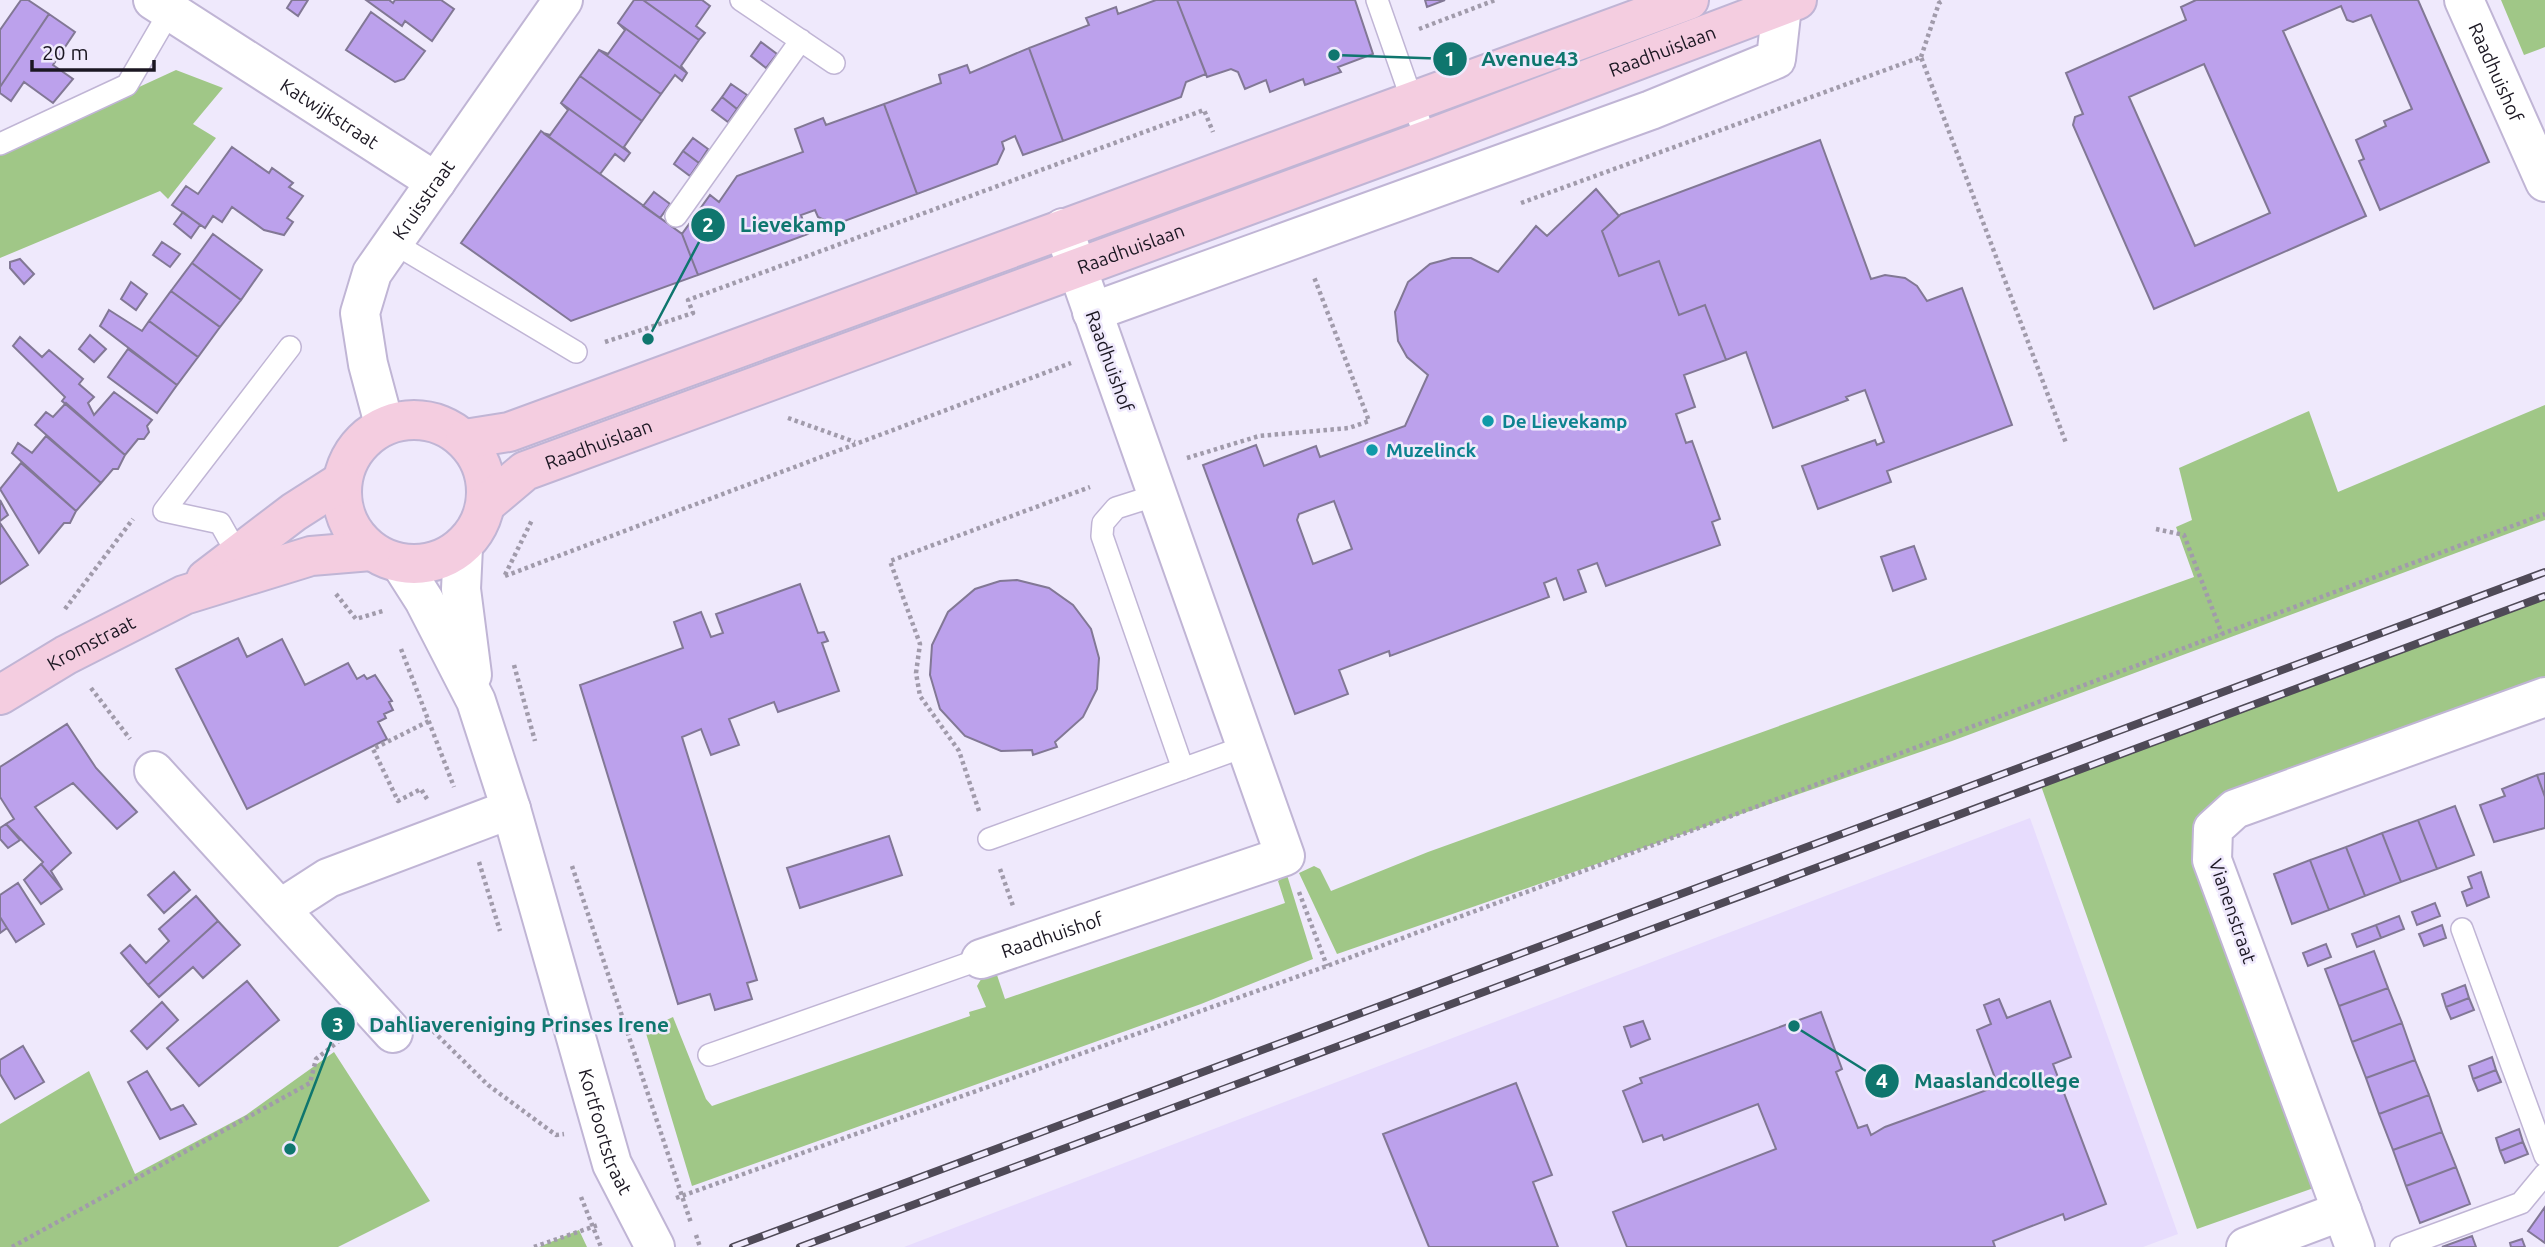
<svg xmlns="http://www.w3.org/2000/svg" width="2545" height="1247" viewBox="0 0 2545 1247" font-family="Ubuntu,sans-serif">
  <style>
    .built { fill: #e7dcfd }
    .green { fill: #a0c787 }
    .building { fill: #bca1ec; stroke: #827895; stroke-width: 2; fill-rule: evenodd }
    .lines { fill: none; stroke-linecap: round; stroke-linejoin: round }
    .lane-casing { stroke: #c0b5d5; stroke-width: 24 }
    .street-casing { stroke: #c0b5d5; stroke-width: 42 }
    .secondary-casing { stroke: #c0b5d5; stroke-width: 42 }
    .path { stroke: #a19bab; stroke-width: 4.5; stroke-dasharray: 3.5 3.5; stroke-linecap: butt }
    .lane { stroke: #fff; stroke-width: 21 }
    .street { stroke: #fff; stroke-width: 38 }
    .secondary { stroke: #f4cde0; stroke-width: 38 }
    .rail-casing { stroke: #4f4a57; stroke-width: 8 }
    .rail { stroke: #efe9fc; stroke-width: 5; stroke-dasharray: 16; stroke-linecap: butt }
    .culture-dot { fill: #0f9aa8; stroke: #efe9fc; stroke-width: 2.5 }
    .labels { text-anchor: middle; stroke-width: 5; stroke-linejoin: round; paint-order: stroke }
    .street-label { font-size: 19px; fill: #1b1722; stroke: #efe9fc }
    .culture-label { font-size: 19px; font-weight: bold; fill: #0d838f; stroke: #efe9fc; text-anchor: start }
    .leader { fill: none; stroke: #0f766e; stroke-width: 2.5 }
    .callout-dot { fill: #0f766e; stroke: #efe9fc; stroke-width: 2.5 }
    .mark-label { font-size: 21px; text-anchor: middle; font-weight: bold; fill: #fff }
    .callout-label { font-size: 21px; text-anchor: middle; font-weight: bold; fill: #0f766e; stroke: #efe9fc; stroke-width: 5; stroke-linejoin: round; paint-order: stroke }
  </style>
  <rect width="100%" height="100%" fill="#efe9fc"/>
  <!-- built -->
  <path class="built" d="M2030,818l148,416 -35,13h-1239z"/>
  <!-- green -->
  <path class="green" d="M2501,0h44v47l-21,8z
    M176,70l47,18 -30,36 23,14 -48,61 -8,-8 -160,67v-107z
    M2545,405v115l-593,221 -615,213 -38,-81 15,-7 6,3 11,22 97,-39 766,-275 -18,-50 16,-7 -13,-52 130,-57 29,81z
    M2545,597v83l-341,136 121,368 -128,45 -157,-446z
    M1287,875l26,84 -112,45 -509,182 -47,-156 28,-13 33,82 6,7 258,-90 -1,-4 17,-5 -9,-21 6,-10 14,-1 8,24 280,-96 -7,-22z
    M334,1052l96,149 -92,46h-338v-123l89,-53 46,103 111,-59z
    M579,1230l8,17h-48z"/>
  <!-- building -->
  <path class="building" d="M21,0h7l21,14 -49,73v-57z
    M292,0h16l-10,16 -11,-8z
    M366,0h23l4,3 2,-3h46l13,9 -22,32 -27,-20 -3,5z
    M634,0h9l56,40 -18,26 6,7 -69,-50z
    M643,0h59l8,6 -14,20 9,7 -6,7z
    M1156,0h21l29,74 -20,8 -5,15 -118,44 -34,-93 60,-23 -3,-7 30,-11 2,7z
    M1177,0h178l18,54 -35,13 3,5 -36,13 -2,-6 -33,13 -4,-12 -21,9 -7,-17 -7,-3 -24,8z
    M1425,0h20l-18,7z
    M2196,0h222l71,162 -109,48 -21,-49 5,-2 -8,-19 30,-14 -2,-5 28,-12 -41,-94 -18,7 -6,-2 -6,-14 -58,25 83,185 -212,93 -81,-184 2,-8 8,-3 -17,-41 120,-53 -5,-13zM2204,64l66,149 -75,33 -66,-149z
    M371,12l54,39 -21,28 -9,3 -49,-32z
    M49,14l26,18 -22,33 20,14 -20,24 -29,-21 -13,19 -11,-8v-6z
    M618,23l69,50 -5,8 -7,-6 -14,19 -62,-44 9,4 17,-24z
    M761,42l16,12 -11,14 -15,-12z
    M1029,48l34,93 -40,14 -8,-19 -13,6 2,7 -7,15 -80,30 -33,-90 57,-21 -2,-8 28,-10 3,8z
    M599,50l62,44 -19,27 -62,-45z
    M580,76l62,45 -18,26 6,6 -69,-50z
    M731,84l16,11 -10,14 -15,-12z
    M722,97l15,12 -9,13 -16,-12z
    M561,103l69,50 -6,8 -9,-7 -15,20 -57,-41 7,2 18,-25z
    M884,104l33,90 -83,31 -16,-8 -3,-7 -14,5 7,19 -110,41 -16,-41 28,-39 9,7 18,-26 66,-24 -8,-23 28,-11 3,7z
    M541,131l141,103 16,41 -127,46 -110,-78z
    M693,138l15,11 -9,14 -16,-12z
    M1820,140l51,139 14,-4 20,3 12,8 10,15 35,-13 50,137 -125,46 4,11 -73,27 -16,-43 73,-26 2,5 7,-3 -19,-52 -19,7 2,3 -75,28 -27,-76 -20,8 -21,-55 -26,10 -20,-54 -40,15 -17,-45 19,-17z
    M232,147l37,26 3,-5 21,15 -4,4 14,9 -16,22 6,4 -9,13 -20,-5 -32,-23 -10,15 -9,-6 -8,12 -33,-23 14,-19 12,8z
    M683,151l16,12 -9,13 -16,-12z
    M1596,189l23,27 -17,15 17,45 40,-15 20,54 26,-10 21,55 -42,15 11,32 -19,7 10,29 6,-2 28,78 -8,3 8,23 -114,41 -9,-23 -19,7 8,22 -22,8 -8,-22 -12,5 5,14 -159,59 -1,-5 -50,19 9,24 -53,20 -92,-249 53,-20 8,21 52,-20 4,11 85,-31 23,-51 -21,-18 -9,-16 -3,-29 13,-30 22,-18 22,-6h19l27,14 38,-46 11,10zM1334,501l18,48 -39,15 -16,-44 2,-6z
    M654,192l16,12 -10,14 -17,-12z
    M183,212l17,13 -9,13 -17,-14z
    M213,234l49,36 -21,30 -49,-37z
    M162,242l18,12 -10,13 -17,-12z
    M20,259l14,15 -10,10 -14,-16v-6z
    M192,263l49,37 -21,27 -49,-36z
    M131,282l16,12 -11,16 -15,-11z
    M171,291l49,36 -22,30 -49,-36z
    M109,310l33,21 7,-10 49,36 -21,28 -77,-59z
    M90,335l16,14 -12,13 -15,-13z
    M20,337l22,20 7,-7 34,29 -4,5 15,13 -6,6 6,12 20,-23 38,28 -5,6 2,6 -5,7h-6l-13,16 -63,-54 3,-4 -52,-51z
    M128,349l49,36 -20,28 -49,-36z
    M66,403l59,52 -7,14h-5l-12,14 -66,-58 11,-13 7,5z
    M46,436l55,47 -25,28 -64,-58 6,-10 14,10z
    M21,463l55,48 -6,12h-6l-25,30 -39,-64z
    M0,500l8,15 -8,6z
    M0,523l28,42 -28,19z
    M1914,546l12,33 -33,12 -12,-34z
    M1017,580l32,8 24,17 18,24 8,29 -2,31 -14,28 -28,25 2,5 -24,8 -1,-5 -31,1 -36,-15 -25,-27 -10,-34 2,-30 16,-33 27,-23 25,-8z
    M800,584l18,49 6,-1 4,9 -6,2 17,48 -61,21 -4,-10 -45,17 10,26 -28,10 -10,-26 -19,8 75,243 -10,3 5,16 -37,11 -5,-16 -32,10 -98,-319 103,-37 -9,-26 27,-10 10,25 12,-4 -7,-19z
    M238,638l9,19 35,-18 23,46 43,-22 9,16 7,-4 3,4 8,-4 17,26 -3,1 4,8 -9,4 2,4 -8,4 9,17 -140,70 -71,-140z
    M67,724l29,44 41,44 -20,17 -44,-46 -38,24 36,46 -20,18 11,18 -21,-25 2,-2 -37,-38 8,-5 -14,-22v-30z
    M2545,773v24l-8,-22z
    M2537,775l8,22v31l-51,14 -14,-37 25,-9 -3,-7z
    M2455,806l19,49 -37,14 -19,-49z
    M2418,820l19,49 -36,13 -19,-49z
    M6,824l14,16 -12,8 -8,-9v-11z
    M2382,833l19,49 -36,14 -19,-49z
    M889,836l13,39 -102,33 -13,-40z
    M2346,847l19,49 -36,14 -19,-50z
    M2310,860l19,50 -37,14 -18,-50z
    M41,864l21,25 -21,15 -17,-24z
    M174,872l16,18 -26,23 -16,-18z
    M2481,872l8,25 -22,9 -5,-14 10,-4 -4,-11z
    M18,883l26,41 -28,18 -16,-25v-22z
    M196,896l22,25 -70,64 -27,-32 9,-8 16,18 23,-22 -10,-12z
    M2435,903l5,13 -23,9 -5,-13z
    M2399,916l5,13 -23,9 -5,-13z
    M0,917l7,11 -7,5z
    M218,921l22,24 -37,33 -10,-11 -34,30 -11,-12z
    M2376,925l5,13 -24,9 -5,-13z
    M2442,925l4,13 -22,8 -5,-12z
    M2326,944l5,13 -23,9 -5,-13z
    M2374,951l14,37 -49,18 -14,-37z
    M247,981l32,39 -80,66 -32,-38z
    M2465,985l4,13 -23,9 -4,-13z
    M2388,988l14,35 -50,19 -13,-36z
    M2469,998l5,12 -23,9 -5,-12z
    M1999,999l8,19 43,-17 21,56 -18,7 53,140 -41,16 -2,-6 -70,27 2,6h-368l-14,-35 163,-63 -18,-45 -94,36 -2,-5 -19,7 -20,-51 19,-8 -2,-5 181,-66 21,57 -6,3 22,56 9,-3 4,10 14,-8 113,-41 -21,-56 14,-6 -7,-19z
    M162,1002l16,18 -31,29 -16,-18z
    M1643,1021l7,18 -19,8 -7,-20z
    M2402,1023l13,37 -49,18 -14,-36z
    M23,1046l21,36 -29,17 -15,-25v-14z
    M2492,1057l4,13 -23,9 -4,-13z
    M2415,1060l14,35 -50,19 -13,-36z
    M2496,1070l5,12 -23,9 -5,-12z
    M147,1071l24,39 12,-5 13,19 -36,15 -32,-57z
    M1516,1083l36,92 -19,7 25,65h-129l-46,-113z
    M2429,1095l13,37 -49,18 -14,-36z
    M2519,1129l4,13 -23,9 -4,-13z
    M2442,1132l14,35 -50,19 -13,-36z
    M2523,1142l5,12 -23,9 -5,-12z
    M2456,1167l14,37 -50,19 -14,-37z
    M2545,1207v36l-17,-12z
    M2472,1236l4,11h-34z
    M2522,1239l3,8h-14l-1,-4z"/>
  <g class="lines">
    <!-- lane casing -->
    <g class="lane-casing">
      <path id="lane" d="M741,0l93,63
        M1377,0l49,140
        M0,144l127,-59 43,-74
        M676,216l125,-176
        M392,242l184,110
        M1157,495l-41,13 -13,15 -1,13 81,233
        M238,555l-18,-32 -56,-12 126,-164
        M989,839l257,-93
        M2462,929l83,227
        M709,1055l272,-96
        M2401,1247l120,-44 24,-29"/>
    </g>
    <!-- street casing -->
    <g class="street-casing">
      <g id="street">
        <path id="s1" d="M153,0l283,182"/>
        <path id="s2" d="M2464,0l81,182"/>
        <path d="M1092,312l559,-202 125,-51 6,-53"/>
        <path id="s3" d="M384,424l-16,-60 -8,-51 12,-40 191,-273"/>
        <path d="M463,547l-2,42 11,86"/>
        <path id="s4" d="M401,564l23,36 52,101 35,108 101,355 43,83"/>
        <path d="M154,771l239,262"/>
        <path d="M280,909l48,-31 183,-69"/>
        <path id="s5" d="M981,959l304,-103 -222,-628"/>
        <path d="M2246,1247l96,-36"/>
        <path d="M2355,1247l-143,-387 1,-31 22,-20 310,-112"/>
      </g>
    </g>
    <!-- secondary casing -->
    <g class="secondary-casing">
      <g id="secondary">
        <circle cx="414" cy="492" r="72"/>
        <path d="M465,439l44,-7 1180,-432"/>
        <path id="s6" d="M487,503l38,-32 901,-331 371,-140"/>
        <path d="M206,579l88,-67 47,-30"/>
        <path id="s7" d="M0,695l66,-40 118,-60 127,-39 60,-5"/>
      </g>
    </g>
    <!-- path -->
    <path class="path" d="M1419,29l76,-29
      M1921,57l18,-54 5,-3
      M1521,203l400,-146 145,386
      M605,342l88,-29 -5,-13 516,-190 9,22
      M788,418l67,24
      M1187,458l72,-22 90,-8 20,-7 -55,-144
      M2156,529l28,6 38,99
      M505,575l27,-55
      M505,576l566,-213
      M336,594l20,25 27,-8
      M65,609l68,-90
      M401,649l53,138
      M514,665l21,76
      M91,688l39,51
      M427,799l-6,-10 -23,12 -25,-52 56,-28
      M979,811l-20,-60 -39,-55 -4,-23 4,-29 -30,-83 200,-74
      M479,862l21,69
      M572,866l119,357
      M1000,869l13,37
      M1299,892l28,74
      M433,1031l55,54 68,50 8,-1
      M581,1197l20,50
      M676,1198l651,-232 1218,-452
      M696,1235l4,12
      M12,1247l298,-164 6,-24 28,-22
      M534,1247l64,-22"/>
    <!-- lane -->
    <use href="#lane" class="lane"/>
    <!-- street -->
    <use href="#street" class="street"/>
    <!-- secondary -->
    <use href="#secondary" class="secondary"/>
    <!-- rail casing -->
    <g class="rail-casing">
      <path id="rail" d="M733,1247l1812,-675
        M800,1247l1745,-651"/>
    </g>
    <!-- rail -->
    <use href="#rail" class="rail"/>
  </g>
  <!-- markers -->
  <g class="culture-dot">
    <circle cx="1488" cy="421" r="7"/>
    <circle cx="1372" cy="450" r="7"/>
  </g>
  <g class="labels">
    <!-- street labels -->
    <g class="street-label">
      <text dy="7" stroke="none"><textPath href="#s6" startOffset="1262">Raadhuislaan</textPath></text>
      <text dy="7" stroke="none"><textPath href="#s2" startOffset="79">Raadhuishof</textPath></text>
      <text dy="7" stroke="none"><textPath href="#s1" startOffset="210">Katwijkstraat</textPath></text>
      <text dy="7" stroke="none"><textPath href="#s3" startOffset="245">Kruisstraat</textPath></text>
      <text dy="7" stroke="none"><textPath href="#s6" startOffset="695">Raadhuislaan</textPath></text>
      <text transform="translate(1110 361) rotate(70)" y="7">Raadhuishof</text>
      <text dy="7" stroke="none"><textPath href="#s6" startOffset="128">Raadhuislaan</textPath></text>
      <text dy="7" stroke="none"><textPath href="#s7" startOffset="105">Kromstraat</textPath></text>
      <text transform="translate(2233 911) rotate(71)" y="7">Vianenstraat</text>
      <text dy="7" stroke="none"><textPath href="#s5" startOffset="75">Raadhuishof</textPath></text>
      <text dy="7" stroke="none"><textPath href="#s4" startOffset="606">Kortfoortstraat</textPath></text>
    </g>
    <!-- culture labels -->
    <g class="culture-label">
      <text x="1502" y="428">De Lievekamp</text>
      <text x="1386" y="457">Muzelinck</text>
    </g>
  </g>
  <!-- callouts -->
  <path class="leader" d="M1334 55L1450 59M648 339L708 225M290 1149L338 1024M1794 1026L1882 1081"/>
  <g class="callout-dot">
    <circle cx="1334" cy="55" r="7"/>
    <circle cx="648" cy="339" r="7"/>
    <circle cx="290" cy="1149" r="7"/>
    <circle cx="1794" cy="1026" r="7"/>
    <circle cx="1450" cy="59" r="18"/>
    <circle cx="708" cy="225" r="18"/>
    <circle cx="338" cy="1024" r="18"/>
    <circle cx="1882" cy="1081" r="18"/>
  </g>
  <g class="mark-label">
    <text x="1450" y="66">1</text>
    <text x="708" y="232">2</text>
    <text x="338" y="1032">3</text>
    <text x="1882" y="1088">4</text>
  </g>
  <g class="callout-label">
    <text x="1530" y="66">Avenue43</text>
    <text x="793" y="232">Lievekamp</text>
    <text x="519" y="1032">Dahliavereniging Prinses Irene</text>
    <text x="1997" y="1088">Maaslandcollege</text>
  </g>
  <!-- scale -->
  <path d="M32 60v10h122v-10" fill="none" stroke="#1b1722" stroke-width="3.5"/>
  <text x="42" y="60" font-size="21" fill="#1b1722" stroke="#efe9fc" stroke-width="5" paint-order="stroke">20 m</text>
</svg>
